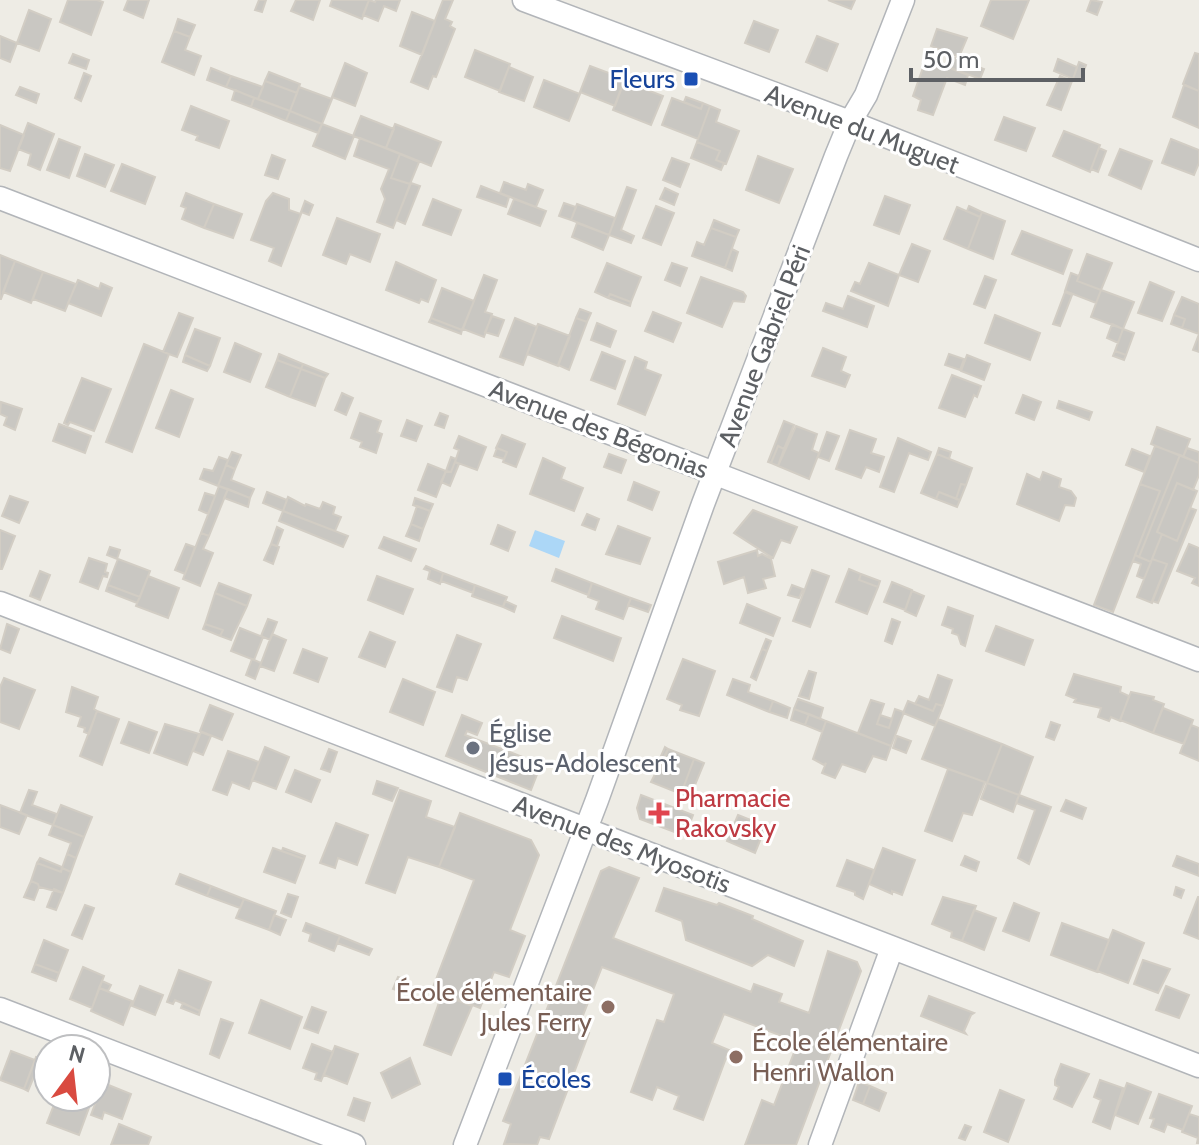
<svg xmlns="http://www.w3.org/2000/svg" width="1199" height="1145" viewBox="0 0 1199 1145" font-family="Cabin,sans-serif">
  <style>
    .water { fill: #acd7f7 }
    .building { fill: #c9c7c2; stroke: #d2cdc4; stroke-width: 2 }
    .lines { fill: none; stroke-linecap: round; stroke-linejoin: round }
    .minor-casing { stroke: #b2b5b9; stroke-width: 25 }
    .minor { stroke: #fff; stroke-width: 22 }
    .transit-dot { fill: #1a4fb4; stroke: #fff; stroke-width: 3 }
    .worship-dot { fill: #6b7280; stroke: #fff; stroke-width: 3 }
    .health-dot { fill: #e0444e; stroke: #fff; stroke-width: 3 }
    .education-dot { fill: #8d6e63; stroke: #fff; stroke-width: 3 }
    .labels { text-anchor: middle; stroke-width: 6; stroke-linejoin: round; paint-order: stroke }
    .transit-label { font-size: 26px; fill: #164399; stroke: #fff; text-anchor: end }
    .street-label { font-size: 26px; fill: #5d6064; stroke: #fff }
    .worship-label { font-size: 26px; fill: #5b616d; stroke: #fff; text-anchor: start }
    .health-label { font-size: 26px; fill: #be3a42; stroke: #fff; text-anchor: start }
    .education-label { font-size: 26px; fill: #785e54; stroke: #fff; text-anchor: end }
  </style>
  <rect width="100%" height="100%" fill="#eeece5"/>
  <!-- water -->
  <path class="water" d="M535,530l30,11 -6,17 -30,-12z"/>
  <!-- building -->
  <path class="building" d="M68,0h29l6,2 -12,33 -31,-13z
    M128,0h21l-6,18 -19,-8z
    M259,0h7l-4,12 -7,-2z
    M296,0h24l-7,20 -22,-9z
    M332,0h37l-7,19 -32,-13z
    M369,0l6,2 1,-2h24l-4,11 -12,-5 -6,15 -15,-6z
    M443,0h10l-8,19 7,3 -2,4 5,3 -19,48 -3,-1 -5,13 -17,-7z
    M828,0h27l-4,9z
    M991,0h38l-16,39 -32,-13z
    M1091,0l11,2 -5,13 -10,-4z
    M29,10l22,9 -12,32 -22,-8z
    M412,12l23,9 -13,34 -22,-9z
    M178,19l17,6 -5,12 -16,-6z
    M754,21l24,9 -9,22 -24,-9z
    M937,29l30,9 -8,19 -28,-11z
    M174,31l16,6 -5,13 16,6 -7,19 -32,-13z
    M0,36l17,7 -7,19 -10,-4z
    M817,36l21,8 -11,27 -21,-9z
    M475,50l35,14 -10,27 -35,-14z
    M1195,53l4,1v37l-16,-7z
    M73,54l16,6 -3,9 -17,-6z
    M955,58l29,11 -4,10 -29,-11z
    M926,59l42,16 -3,10 -18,-7 -14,37 -15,-5 3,-10 -8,-4z
    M1058,59l19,8 -4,12 -19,-8z
    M1079,62l7,3 -6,16 -7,-2z
    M345,63l22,10 -12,33 -23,-9z
    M590,66l35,13 -10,27 -35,-14z
    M509,67l24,10 -9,24 -25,-9z
    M211,68l20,8 -5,11 -19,-7z
    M269,72l31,12 -3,9 -32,-12z
    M84,73l7,3 -10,25 -6,-3z
    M231,76l32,11 -5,12 -32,-12z
    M1060,76l12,5 -11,29 -14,-5z
    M544,80l36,14 -11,27 -35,-14z
    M265,81l32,12 -7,18 -32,-12z
    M624,81l39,15 -12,29 -38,-15z
    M1184,85l15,6v37l-26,-11z
    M20,87l19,7 -3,9 -20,-8z
    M299,87l33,12 -10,25 -32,-13z
    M235,90l19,8 -3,9 -19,-7z
    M686,97l17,6 -2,6 -17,-7z
    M254,98l36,13 -4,10 -35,-14z
    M672,98l29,11 2,-6 7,3 -12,33 -36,-14z
    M191,106l38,15 -10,27 -23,-8 2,-4 -16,-6z
    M710,106l10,4 -4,12 23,9 -13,33 -10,-4 4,-9 -23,-9z
    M290,111l32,13 -4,9 -32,-12z
    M361,116l33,13 -8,19 -33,-12z
    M1004,117l31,11 -9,23 -31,-11z
    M28,123l26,11 -14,36 -12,-5 3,-11 -13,-5z
    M322,124l32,12 -9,23 -32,-13z
    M395,124l46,18 -10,24 -45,-18z
    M0,125l24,10 -14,36 -10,-3z
    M1064,131l36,14 -10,27 -37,-16z
    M360,138l40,16 -9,24 19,6 -17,44 -16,-6 8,-23 -4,-10 8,-20 -35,-13z
    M59,139l21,8 -11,31 -22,-8z
    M1171,139l28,11v13l-5,12 -32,-12z
    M697,142l23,9 -4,9 8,3 -3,7 -30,-12z
    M1099,148l7,3 -8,21 -7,-3z
    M1120,149l32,12 -11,28 -32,-14z
    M85,154l29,11 -9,22 -28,-11z
    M400,154l19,8 -9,22 -19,-6z
    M272,155l13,5 -7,19 -13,-4z
    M758,156l35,13 -14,34 -33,-13z
    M672,158l17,6 -9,23 -17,-7z
    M122,164l33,13 -10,27 -34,-13z
    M504,182l22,8 2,-6 15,6 -7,17 -36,-14z
    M411,183l9,3 -15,38 -9,-4z
    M481,186l28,11 -3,10 -29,-10z
    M627,187l9,3 -15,40 13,6 -3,7 -22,-8z
    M665,188l13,6 -4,11 -14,-6z
    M186,193l28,11 -10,24 -22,-9 4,-11 -5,-2z
    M273,193l16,6v11l12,4 -20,52 -12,-5 5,-13 -23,-8 15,-39z
    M885,196l25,9 -11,29 -25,-9z
    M433,199l28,11 -10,25 -28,-10z
    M514,199l32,12 -6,15 -32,-12z
    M305,201l8,4 -4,10 -8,-3z
    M564,203l12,4 -5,13 -12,-4z
    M214,204l28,10 -9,24 -29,-10z
    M577,204l38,14 -6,17 -38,-15z
    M656,206l18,7 -13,32 -18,-7z
    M969,206l13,6 -2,5 -13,-6z
    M957,207l23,10 -12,32 -24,-10z
    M982,212l23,9 -12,38 -25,-10z
    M337,218l43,16 -10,28 -20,-8 -4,10 -23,-9z
    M714,220l25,10 -3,7 -25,-9z
    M577,223l32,12 -6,15 -31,-13z
    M711,228l25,9 -11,31 -33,-12 5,-14 7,3z
    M1022,231l50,19 -9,24 -51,-20z
    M912,244l18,7 -12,31 -19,-7z
    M732,249l6,3 -6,19 -7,-3z
    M1087,254l25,9 -11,27 -24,-9z
    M0,255l15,6 -14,38h-1z
    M15,261l28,11 -12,31 -28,-11z
    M396,262l40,18 -8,22 -7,-3 -2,4 -33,-13z
    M607,263l34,14 -10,25 -21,-8 -2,4 -13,-6z
    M672,263l15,5 -7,18 -15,-6z
    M869,263l30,12 -11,31 -37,-15 4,-9 5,2z
    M43,272l33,12 -11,27 -32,-12z
    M1071,273l8,3 -2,5 24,9 -5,13 -31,-12z
    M484,275l13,5 -12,32 7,2 -8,23 -21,-8z
    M985,276l11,4 -11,28 -11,-4z
    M701,277l42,15 3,4 -2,6 -11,-1 -11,26 -35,-14z
    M78,280l21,9 2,-6 11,5 -11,28 -33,-13z
    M1150,282l24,10 -12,29 -24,-8z
    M442,288l32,13 -12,29 -31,-12z
    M1101,290l33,12 -11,27 -32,-12z
    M1065,292l7,3 -12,31 -7,-2z
    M610,294l21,8 -1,4 -22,-8z
    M848,296l26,10 -7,21 -44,-16 3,-8 17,6z
    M1182,297l17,7v48l-6,-2 6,-16 -17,-6 3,-9 -11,-4z
    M580,309l11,4 -4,9 -11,-4z
    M653,312l28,11 -8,19 -28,-11z
    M179,313l14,5 -16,39 -14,-5z
    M995,315l45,18 -10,27 -45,-17z
    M1174,315l11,4 -3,9 -11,-4z
    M492,316l12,4 -6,16 -13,-4z
    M431,318l31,12 -1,4 -32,-12z
    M515,318l22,9 -14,38 -23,-8z
    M576,318l11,4 -18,48 -11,-5z
    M597,323l19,8 -6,16 -19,-7z
    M538,324l32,12 -12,30 -31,-12z
    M1112,324l11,5 -5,14 -11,-5z
    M195,329l25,9 -10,28 -25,-11z
    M1123,329l11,4 -8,22 -11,-4z
    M235,343l26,11 -11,28 -26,-10z
    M144,344l25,10 -37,98 -26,-10z
    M823,348l23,9 -5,14 9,4 -5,12 -33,-11z
    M1115,351l11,4 -2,5 -11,-4z
    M602,352l23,9 -10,28 -24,-9z
    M279,354l24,10 -2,5 -24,-9z
    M949,354l15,5 -4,11 -15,-5z
    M185,355l25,11 -3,5 -24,-9z
    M967,355l23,9 -6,16 -23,-9z
    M635,357l12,5 -2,7 16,6 -16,40 -27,-11z
    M277,360l24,9 -11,28 -24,-10z
    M303,364l25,10 -3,4 -24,-9z
    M301,369l24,9 -10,28 -25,-9z
    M952,375l29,11 -4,11 -3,-2 -9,22 -26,-9z
    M82,378l29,11 -17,42 -24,-9 -2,3 -4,-2z
    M171,390l22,9 -14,38 -23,-9z
    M342,393l11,5 -7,17 -11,-5z
    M1023,395l18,7 -7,18 -18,-7z
    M1059,401l33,11 -3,8 -32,-12z
    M1,402l21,7 -7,21 -11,-5 3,-8 -7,-3z
    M360,413l21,8 -4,11 5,2 -6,19 -16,-6 2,-5 -11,-4z
    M440,413l8,3 -4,12 -9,-3z
    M407,420l15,6 -6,15 -15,-5z
    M784,421l10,4 -10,24 -6,-3 -7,17 -3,-1z
    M59,424l32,12 -6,17 -32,-12z
    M796,426l21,8 -5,16 7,3 -10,26 -31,-13z
    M1157,427l33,12 -7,18 -32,-13z
    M850,430l26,9 -5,14 13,4 -5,15 -13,-5 -5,11 -25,-9z
    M827,432l12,4 -10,25 -11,-4z
    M502,435l23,9 -9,23 -13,-5 4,-10 -11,-4z
    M459,436l27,11 -9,23 -22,-8 4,-12 -5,-2z
    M898,438l33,14 -3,8 -19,-7 -15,39 -14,-5z
    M778,446l6,3 -6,17 -7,-3z
    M1155,446l25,9 -41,102 -4,-2 25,-64 -20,-7z
    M497,448l10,4 -3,7 -10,-3z
    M939,448l12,4 -2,7 -12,-5z
    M1187,448l12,4v11l-16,-6z
    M1132,449l18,7 -6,16 -18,-7z
    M232,452l9,3 -6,14 -9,-4z
    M609,454l17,6 -5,13 -17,-6z
    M937,454l35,14 -6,17 -5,-1 -5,15 -17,-7 -3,7 -15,-6z
    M1180,455l19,8v12l-6,15 -16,-7 -20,49 5,2 -11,28 -12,-5z
    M219,457l9,3 -10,26 -18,-7 4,-10 9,2z
    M451,457l5,2 -5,13 -5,-1z
    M543,458l22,10 -4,11 22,9 -9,23 -44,-17z
    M455,462l4,2 -9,22 -9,-4 5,-11 5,1z
    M428,464l18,7 -10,26 -18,-7z
    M226,465l9,4 -4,11 23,9 -4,9 -32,-12z
    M1043,472l18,7 -2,8 12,4 5,7 -2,8 -9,-1 -6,16 -42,-17 10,-30 13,6z
    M634,482l25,10 -7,18 -24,-10z
    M1177,483l20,8 -20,50 -20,-9z
    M961,484l5,1 -6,15 -4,-1z
    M1140,484l20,7 -47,121 -19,-7z
    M219,486l9,3 -19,47 -8,-3z
    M228,489l22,9 -2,9 -24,-9z
    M267,492l20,8 -4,11 -20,-8z
    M939,492l21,8 -3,7 -21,-8z
    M205,493l10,3 -7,18 -9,-4z
    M10,496l18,6 -9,21 -17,-7z
    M288,497l17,9 1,-2 14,5 3,-7 12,5 -2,7 8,3 -6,14 -52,-20z
    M415,498l18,6 -3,7 -17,-6z
    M417,506l13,5 -7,18 -12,-5z
    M1190,508l6,2 -38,93 -6,-2 15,-37 -15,-5 10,-25 15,7z
    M753,510l44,17 -7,16 -9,-3 -8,18 -39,-25z
    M283,511l65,25 -5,11 -64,-26z
    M587,514l12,5 -4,11 -13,-5z
    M411,524l12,5 -4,12 -13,-5z
    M498,525l17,7 -7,19 -17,-7z
    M618,526l32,12 -10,26 -34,-10z
    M277,527l6,3 -6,16 -6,-2z
    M0,530l15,6 -13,33h-2z
    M201,533l8,3 -6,13 10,4 -13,33 -17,-7z
    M384,537l32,12 -5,12 -32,-13z
    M186,544l9,3 -10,27 -10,-4z
    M271,544l8,3 -6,17 -9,-4z
    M1189,544l10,4v38l-7,-3 3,-5 -18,-7z
    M110,547l10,3 -3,9 -10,-4z
    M757,550l1,6 4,-2 9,5 4,17 -12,3 3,9 -18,5 -4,-16 -20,7 -6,-22z
    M1135,555l16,7 -7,17 -7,-3 4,-12 -8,-3z
    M89,558l18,6 -2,8 3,1 -1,4 -4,-1 -5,13 -18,-7z
    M118,559l32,12 -10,26 -32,-12z
    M1152,559l15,5 -15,39 -15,-6z
    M426,566l17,7 -3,11 -12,-5 2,-8 -6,-2z
    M556,569l36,14 -4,12 -36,-14z
    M849,569l12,5 -2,6 19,7 -11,27 -31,-12z
    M812,570l17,6 -19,51 -17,-6z
    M40,571l10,4 -10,25 -10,-4z
    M443,573l32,12 -2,8 -32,-12z
    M861,574l19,7 -2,6 -19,-7z
    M148,576l31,12 -11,30 -32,-12z
    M377,576l36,13 -10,25 -35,-14z
    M892,582l20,8 -7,20 -21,-8z
    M219,583l32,12 -4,11 -32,-13z
    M592,583l39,15 -8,21 -27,-10 3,-8 -11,-4z
    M108,585l32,12 -3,6 -31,-12z
    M475,585l32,12 -4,10 -31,-11z
    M792,585l11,4 -4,9 -11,-3z
    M912,591l12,5 -8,20 -11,-5z
    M215,593l32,13 -16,34 -11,-4 3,-6 -18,-6z
    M631,598l20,7 -3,7 -20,-7z
    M505,601l11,5 -2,6 -11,-5z
    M747,604l33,14 -7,18 -33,-13z
    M948,607l25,9 -8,30 -4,-2 -3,-9 -6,-2 1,-4 -11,-4z
    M562,616l59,22 -8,23 -59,-23z
    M268,619l9,3 -7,18 -9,-4z
    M892,619l8,3 -8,22 -7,-3z
    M7,624l12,5 -9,24 -10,-4z
    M205,624l18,6 -3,6 -17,-7z
    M996,626l37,14 -9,25 -38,-14z
    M240,628l23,9 -9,23 -23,-9z
    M370,632l25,10 -10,25 -26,-10z
    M272,634l14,6 -12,31 -14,-5z
    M457,635l24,9 -14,36 -10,-3 -5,15 -15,-5z
    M766,639l5,2 -4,10 -5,-2z
    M303,649l24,9 -9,24 -24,-9z
    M762,649l5,2 -11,29 -5,-3z
    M252,659l9,4 -6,16 -9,-4z
    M683,659l32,12 -16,45 -19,-6 2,-5 -15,-6z
    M809,671l7,2 -7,26 -10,-3z
    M1074,674l47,13 -1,5 9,4 -9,25 -9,-4 -2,4 -11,-4 3,-9 -27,-6 2,-3 -10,-4z
    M938,675l14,5 -9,26 -7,-2 -3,7 -18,-7 4,-8 10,4z
    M4,678l31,12 -16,39 -19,-7v-35z
    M403,679l32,13 -12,33 -33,-13z
    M733,679l17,6 -2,7 25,9 -4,11 -42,-17z
    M72,687l26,10 -4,12 3,2 -8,23 -5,-2 1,-4 -7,-2 3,-9 -15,-5z
    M1131,692l23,5 -1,3 11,4 -11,29 -33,-13z
    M798,699l25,9 -3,11 -26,-10z
    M871,700l13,4 -7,20 12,4 6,-19 9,3 -13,34 -33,-13z
    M773,701l17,7 -3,10 -18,-6z
    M908,701l25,10 3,-7 7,2 -8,20 -32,-13z
    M210,705l23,9 -11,26 -22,-9z
    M1163,708l30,12 -9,24 -31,-11z
    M794,709l15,5 -4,11 -14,-5z
    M97,711l22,8 -17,46 -22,-9z
    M809,714l17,7 -4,11 -17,-7z
    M462,715l20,8 -5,12 -10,-4 -2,4 76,29 -10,26 -85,-34z
    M880,715l12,4 -3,9 -12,-4z
    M938,719l64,25 -15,39 -65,-24z
    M826,721l65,25 -5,14 -13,-4 -8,16 -23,-8 -7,14 -13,-5 4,-10 -2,2 -11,-6z
    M129,722l28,10 -8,21 -28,-10z
    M1051,722l9,3 -6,15 -8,-3z
    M165,724l34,10 -12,31 -33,-12z
    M1191,725l8,3v33l-19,-8z
    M201,732l10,4 -8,19 -10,-4z
    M897,736l14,5 -5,12 -13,-5z
    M1002,744l31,13 -14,38 -32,-12z
    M265,747l24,10 -13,32 -24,-9z
    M665,747l3,2 -7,18 -4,-2z
    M329,749l8,3 -7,20 -9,-3z
    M668,749l26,10 -13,35 -30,-12z
    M228,751l31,11 -10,27 -17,-7 -5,13 -14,-5z
    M694,759l10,4 -14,34 -9,-3z
    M948,769l37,13 -13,33 -9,-2 -11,28 -27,-10z
    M295,770l25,10 -9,22 -25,-10z
    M377,781l21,7 -6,13 -19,-7z
    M987,783l32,12 -6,17 -32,-13z
    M29,790l8,2 -5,13 25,9 -4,11 -33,-12z
    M400,790l31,11 -5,16 29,10 -16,40 -31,-10 -13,36 -29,-10z
    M641,795l52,20 -8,21 -45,-17 -3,-11z
    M1019,795l32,12 -22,57 -11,-6 17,-48 -19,-7z
    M1066,800l20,8 -4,11 -21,-8z
    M0,805l27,10 -8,19 -19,-7z
    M61,805l31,12 -8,20 -31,-12z
    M460,813l71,27 8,15 -29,75 15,6 -16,41 -15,-5 -14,36 -48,-18 42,-110 -35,-13z
    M738,815l28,11 -11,27 -28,-12z
    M336,823l32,12 -11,30 -19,-7 -3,10 -15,-5z
    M53,825l31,12 -8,21 -9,-4 4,-11 -22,-8z
    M273,848l31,11 -9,24 -31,-11z
    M283,848l22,8 -1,3 -22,-8z
    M883,848l32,12 -13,35 -10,-4v3l-23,-10z
    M67,854l9,4 -5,14 -9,-4z
    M965,856l14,6 -3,9 -15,-6z
    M1177,856l22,8v12l-26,-10z
    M40,858l22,9 -1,5 -24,-9z
    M847,860l27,10 -11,29 -8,-4v-3l-18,-6z
    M37,863l24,9 1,-4 9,4 -8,21 -24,-6 -1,-3 -7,-3z
    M609,867l30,11 -26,60 138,54 3,-8 28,10 -3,8 30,11 19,-62 29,11 4,9 -65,174h-51l17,-45 12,5 24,-63 -74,-28 -12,29 17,7 -26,70 -29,-11 5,-13 -22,-9 -5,13 -21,-8 26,-72 7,2 10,-28 -72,-27 -24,61 11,5 -40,106 -9,-2 -3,8 -33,-1 7,-20 -8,-3 98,-250z
    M180,874l31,12 -4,10 -31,-12z
    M31,881l7,3 1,3 -5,13 -10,-3z
    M211,886l33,13 -4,9 -33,-12z
    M1176,887l8,3 -3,8 -7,-3z
    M664,888l53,17 2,-2 34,13 -1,3 51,22 -9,25 -26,-11 -16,11 -66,-26 -4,-19 -26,-10z
    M54,889l9,4 -7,17 -9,-3z
    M288,894l10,3 -7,20 -10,-4z
    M943,897l33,9 -14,35 -11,-4 1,-5 -20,-8z
    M1198,897h1v42l-15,-6z
    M244,899l32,12 -7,19 -33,-12z
    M1014,903l25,10 -10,28 -26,-10z
    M85,905l9,3 -12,31 -10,-4z
    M974,910l22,8 -12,32 -22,-9z
    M274,915l12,5 -6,15 -11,-5z
    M306,923l34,13 -6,15 -25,-10 2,-7 -8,-3z
    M1062,923l47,17 -12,32 -46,-17z
    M1113,930l31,13 -16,40 -31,-12z
    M340,936l32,13 -3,6 -32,-12z
    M44,940l24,10 -9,23 -24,-9z
    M1143,960l27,9 -12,24 -24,-9z
    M35,964l24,9 -3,8 -24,-9z
    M83,967l21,9 -12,32 -22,-9z
    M179,970l32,12 -11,29 -25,-11 -2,4 -6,-2z
    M398,977l8,3 -4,12 -9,-3z
    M102,981l9,4 -3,6 -9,-3z
    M140,986l23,9 -8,20 -23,-9z
    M1166,986l23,9 -10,23 -23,-8z
    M99,988l33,13 -9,24 -32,-14z
    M442,994l30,12 -21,49 -27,-10z
    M929,996l45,17 -3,2 -7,16 2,3 -45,-18z
    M261,1000l41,17 -12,32 -41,-16z
    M183,1003l17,8 -1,4 -18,-7z
    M312,1007l14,5 -8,21 -14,-5z
    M221,1019l12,4 -14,35 -9,-4z
    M312,1044l21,8 -12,29 -6,-2 2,-6 -14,-5z
    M335,1046l23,8 -11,30 -23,-9z
    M11,1051l24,9 -11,29 -24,-9z
    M36,1057l12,5v17l-13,-5 -7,17 -4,-2z
    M410,1058l10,26 -28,14 -11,-25z
    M1061,1064l28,10 -17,33 -18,-8 5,-12 -4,-2v-5z
    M1100,1080l23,8 -13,41 -17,-7 8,-22 -7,-3z
    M859,1082l11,4 -7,18 -10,-4z
    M1127,1083l24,9 -13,32 -23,-9z
    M106,1084l25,10 -9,25 -18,-7 -2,7 -11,-4 9,-24 4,1z
    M870,1086l16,7 -7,18 -16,-7z
    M1000,1090l24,10 -16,42 -24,-10z
    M1159,1094l33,12 -9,24 -16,-6 -3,8 -13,-5 3,-8 -4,-1z
    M57,1097h16l17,8 -11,30 -32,-12z
    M354,1098l16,5 -6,18 -16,-6z
    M1189,1114l10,3v26h-2l1,-5 -16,-6z
    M119,1124l32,13 -3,8h-37z
    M965,1125l6,2 -6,13 -6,-2z"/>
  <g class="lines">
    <!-- minor casing -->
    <g class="minor-casing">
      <path id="minor" d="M524,0l326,122 349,138
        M0,198l1199,462
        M0,603l1199,463
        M0,1009l354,136
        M465,1145l132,-345 106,-296 133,-348 14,-34 16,-27 37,-95
        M820,1145l72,-197"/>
    </g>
    <!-- minor -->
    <use href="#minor" class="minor"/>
  </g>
  <!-- markers -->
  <g class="transit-dot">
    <rect x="683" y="71" width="16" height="16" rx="4"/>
    <rect x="497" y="1071" width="16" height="16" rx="4"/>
  </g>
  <circle class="worship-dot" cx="473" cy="748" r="8"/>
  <path class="health-dot" d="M655 801h8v8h8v8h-8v8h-8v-8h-8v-8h8z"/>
  <g class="education-dot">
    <circle cx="608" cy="1007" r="8"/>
    <circle cx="736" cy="1057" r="8"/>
  </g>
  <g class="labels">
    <!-- transit labels -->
    <g class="transit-label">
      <text x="675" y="88">Fleurs</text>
      <text x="521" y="1088" text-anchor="start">Écoles</text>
    </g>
    <!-- street labels -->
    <g class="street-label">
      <text transform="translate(862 129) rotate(21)" y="9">Avenue du Muguet</text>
      <text transform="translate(764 346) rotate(-69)" y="9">Avenue Gabriel Péri</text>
      <text transform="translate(599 429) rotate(21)" y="9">Avenue des Bégonias</text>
      <text transform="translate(622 844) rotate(21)" y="9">Avenue des Myosotis</text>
    </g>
    <!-- worship labels -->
    <g class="worship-label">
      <text x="489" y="742">Église<tspan x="489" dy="30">Jésus-Adolescent</tspan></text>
    </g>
    <!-- health labels -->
    <g class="health-label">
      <text x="675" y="807">Pharmacie<tspan x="675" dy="30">Rakovsky</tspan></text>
    </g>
    <!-- education labels -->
    <g class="education-label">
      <text x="592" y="1001">École élémentaire<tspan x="592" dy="30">Jules Ferry</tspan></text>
      <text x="752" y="1051" text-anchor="start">École élémentaire<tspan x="752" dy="30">Henri Wallon</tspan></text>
    </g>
  </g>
  <!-- north arrow -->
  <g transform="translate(72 1073) rotate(15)"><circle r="38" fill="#ffffff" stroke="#bebfc1" stroke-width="2"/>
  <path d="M0-6L14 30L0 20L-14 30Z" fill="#d94a40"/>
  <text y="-12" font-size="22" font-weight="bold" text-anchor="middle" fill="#5d6064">N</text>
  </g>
  <!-- scale -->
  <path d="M911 68v12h172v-12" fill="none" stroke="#5d6064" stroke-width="4"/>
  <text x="923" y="68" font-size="24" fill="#5d6064" stroke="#ffffff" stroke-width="6" paint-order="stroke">50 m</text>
</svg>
